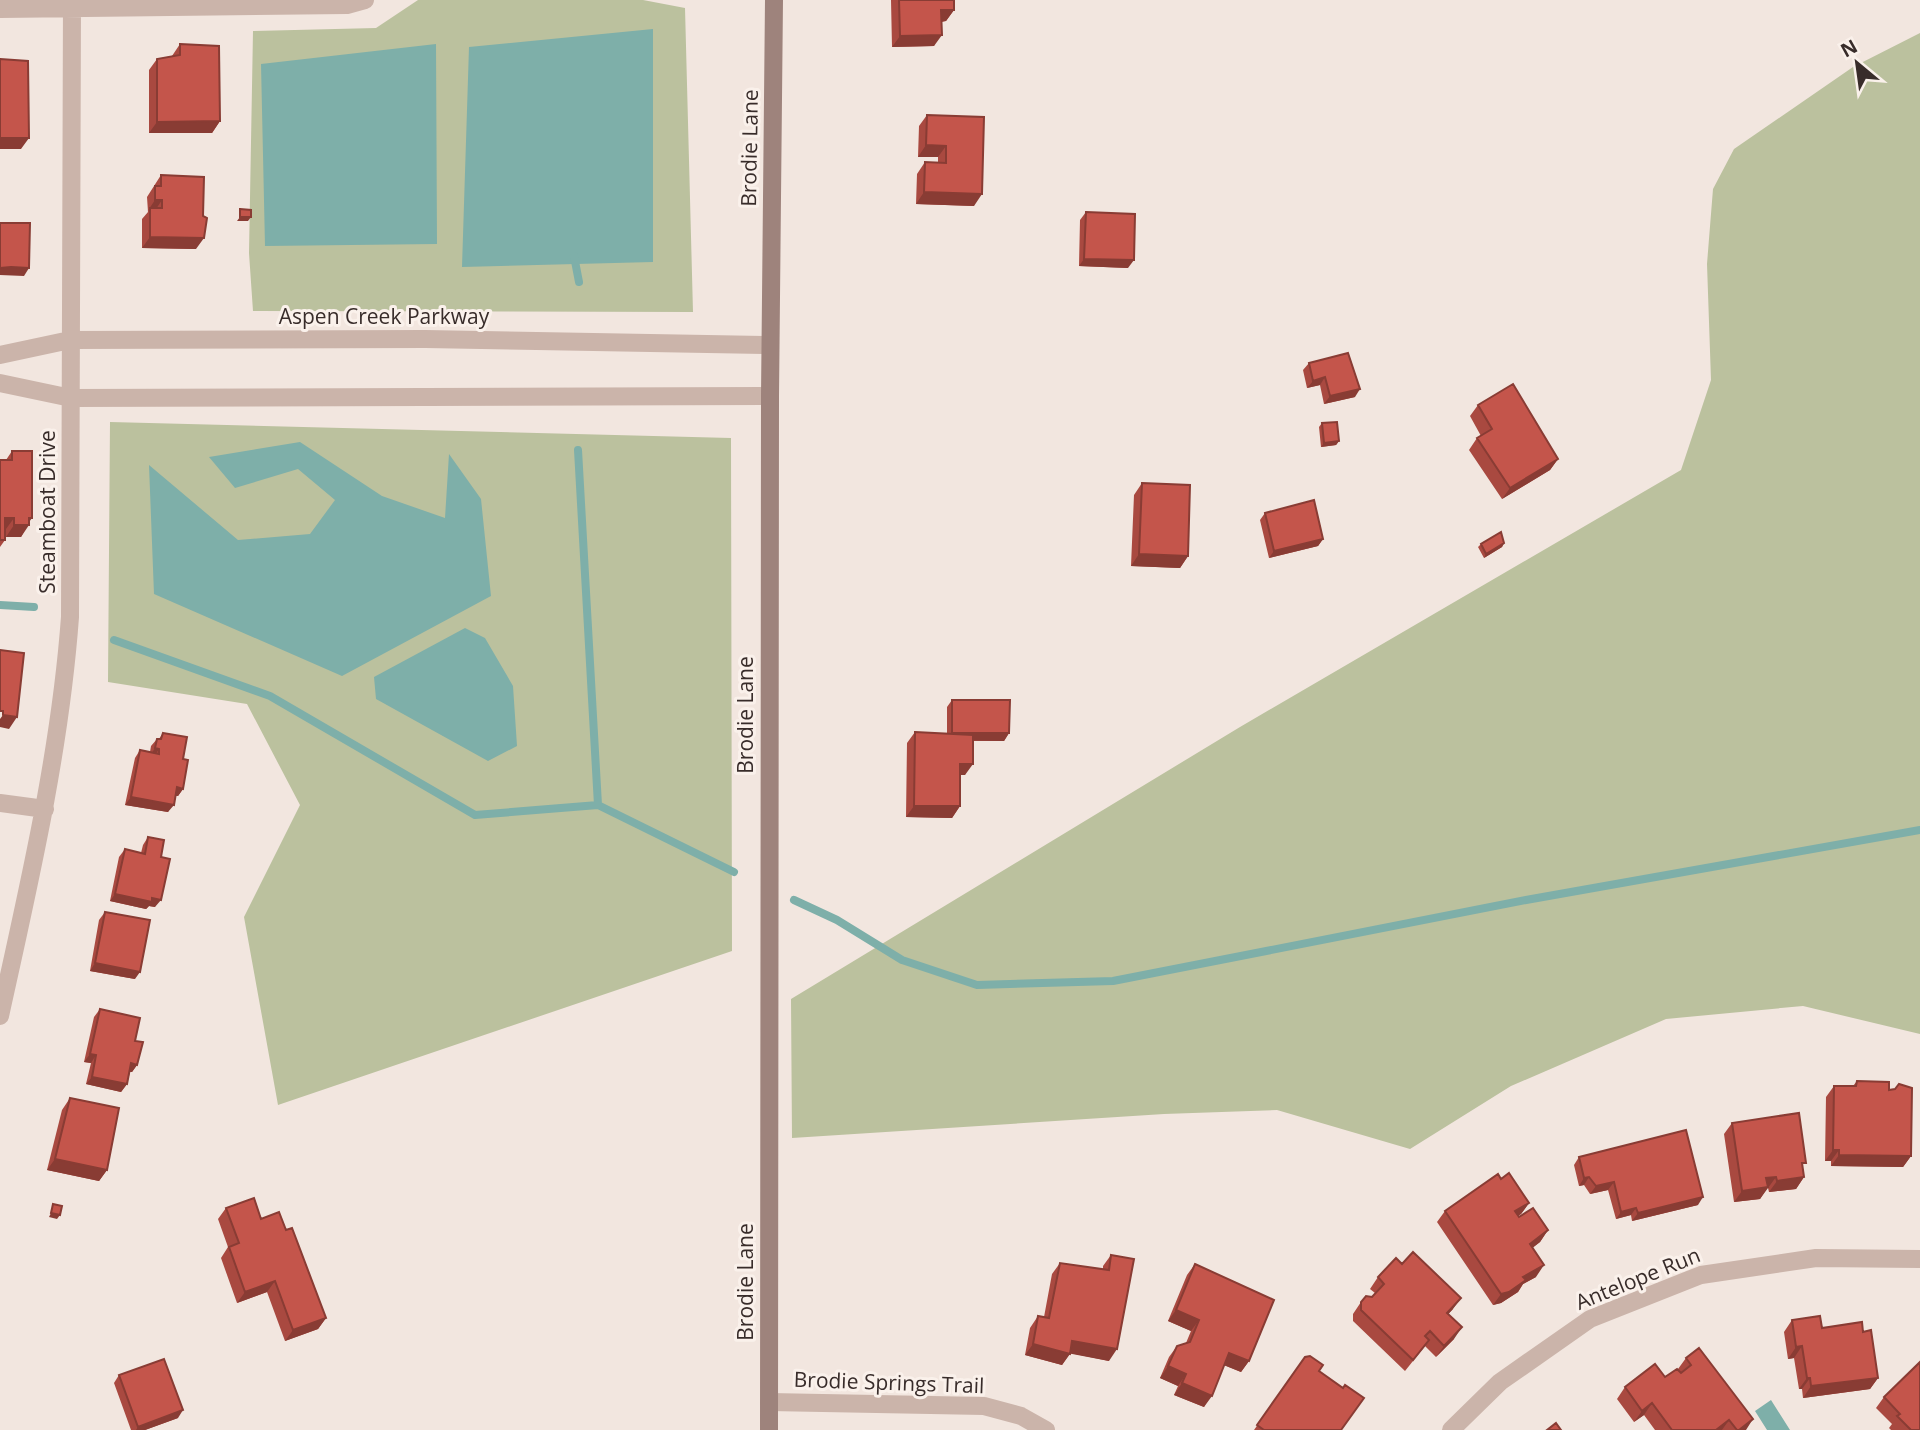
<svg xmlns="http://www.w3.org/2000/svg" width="1920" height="1430" viewBox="0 0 1920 1430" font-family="'Open Sans',sans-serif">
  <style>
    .green { fill: #bbc19e }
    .water { fill: #7eafa9 }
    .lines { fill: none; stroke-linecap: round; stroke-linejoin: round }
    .stream { stroke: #7eafa9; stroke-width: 8 }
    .street { stroke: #cbb4aa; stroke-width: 18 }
    .secondary { stroke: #9e837c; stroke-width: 18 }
    .wall { fill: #a94940 }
    .shaded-wall { fill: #893c34 }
    .building { fill: #c4554b; stroke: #893c34; stroke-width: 2 }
    .labels { text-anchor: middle; stroke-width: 6; stroke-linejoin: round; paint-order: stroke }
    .street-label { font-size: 21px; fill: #382c2a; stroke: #faf1eb }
  </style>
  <rect width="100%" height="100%" fill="#f2e6df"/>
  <!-- green -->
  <path class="green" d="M418,0h225l42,8 8,304 -440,-1 -4,-58 4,-222 123,-3z
    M1920,33v1001l-117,-28 -137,13 -155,67 -101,63 -133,-39 -113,4 -372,24 -1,-139 449,-272 441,-257 30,-90 -4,-116 6,-75 21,-40 119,-82z
    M110,422l621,16 1,513 -454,154 -34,-188 56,-112 -53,-101 -139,-22z"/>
  <!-- water -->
  <path class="water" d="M653,29v233l-191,5 7,-220z
    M436,44l1,200 -172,2 -4,-182z
    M300,442l82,54 63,22 4,-64 32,45 10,97 -149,80 -188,-82 -5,-129 89,75 72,-6 25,-34 -37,-31 -63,19 -26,-31z
    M465,628l20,10 28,48 4,60 -29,15 -112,-62 -2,-22z
    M1771,1400l19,30h-23l-12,-19z"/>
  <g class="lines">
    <!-- stream -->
    <path class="stream" d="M574,256l5,26
      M578,450l20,355 136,67
      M0,605l34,2
      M114,640l156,56 205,119 123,-10
      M794,900l43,20 65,40 75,25 136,-4 413,-81 394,-70"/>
    <!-- street -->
    <path class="street" d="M0,9l347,-4 18,-5
      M0,355l70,-15 355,-1 345,6
      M0,383l71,15 699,-2
      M0,803l45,6
      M0,1016c29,-132 60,-263 70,-399l2,-617
      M769,1402l215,4 37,10 25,14
      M1451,1430l49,-48 90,-63 111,-44 115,-17 104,1"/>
    <!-- secondary -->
    <path class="secondary" d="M769,1430l1,-1034 4,-396"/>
  </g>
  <!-- wall -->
  <path class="wall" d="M891,0h63v10l-8,11 -4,1 -8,24 -42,1z
    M180,44l40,77 -8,12h-63v-63l8,-11 15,-3z
    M927,115l57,2 -10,89 -58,-2 1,-30 8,-12 13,1v-6h-20l1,-31z
    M161,175l35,74 -54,-1v-29l6,-7 -1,-15z
    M1086,212l42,56 -49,-2 1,-46z
    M1309,363l46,34 -31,7 -4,-19 -13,3 -4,-18z
    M1478,405l80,54 -8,11 -48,29 -33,-49 8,-12 4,-2 -11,-20z
    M1322,423l17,18 -3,4 -15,2 -2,-20z
    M12,451l17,71 -8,15h-15v-8h-1v11l-5,7v-87h6z
    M1142,483l46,73 -8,12 -49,-2 3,-71z
    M1265,513l58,26 -5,7 -49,12 -9,-38z
    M1504,543l-2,4 -18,11 -6,-11 3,-3z
    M952,700l57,33 -5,8h-31l-8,34h-5v31l-8,12 -46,-1 1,-74 8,-11 32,2v-27z
    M163,733l20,26v30l-5,7h-3l-7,16 -43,-7 10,-47 5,-8 10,2 1,-6 6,-7h2z
    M148,837l13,20 -6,50 -6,-1 -3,3 -36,-8 9,-44 6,-8 16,4 2,-8z
    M105,912l30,67 -45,-8 9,-51z
    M100,1009l35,32 2,24 -5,7h-2l-3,12 -6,8 -35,-8 5,-21 -7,-1 10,-45z
    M1857,1081l32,9 22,66 -8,11 -72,-1v-5h-6l1,-64 8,-11h19z
    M70,1098l37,72 -8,11 -52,-11 15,-60z
    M1732,1123l70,45 2,9 -8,12 -27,3 -1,-4h-1l-7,11 -26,3 -10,-68z
    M1579,1157l119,48 -66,16 -1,-6 -15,4 -8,-29 -18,4 -6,-9 -5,1 -5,-21z
    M1501,1179l28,24 -8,11 -3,2 30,14 -8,12 -8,6 4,29 -13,7 -5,8 -17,11 -8,2 -56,-83 8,-11z
    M226,1208l35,11 25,11 40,88 -8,11 -33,12 -18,-49 -30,11 -16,-45 7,-11 -10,-28z
    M1111,1255l-2,106 -39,-8 -8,12 -37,-10 5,-27 8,-12 6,1 8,-43 8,-11 43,6v-3z
    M1195,1264l54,97 -8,11 -17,-7 -20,42 -30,-12 4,-9 -18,-8 9,-21 8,-11 9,-3 5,-12 -23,-10 19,-46z
    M1378,1277l75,32 -5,5 6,25 -18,18 -11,-11 -20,25 -52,-50v-7l8,-12 11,-5 3,-4 -5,-4z
    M1792,1320l30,8 41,4 15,46 -8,11 -67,9 -1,-9h-3l-5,-31 -6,1 -4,-27z
    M1305,1357l14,14 23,59h-88z
    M1686,1358l60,72h-91l-11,-15 -10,7 -17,-23 8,-12 40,-10 13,-8z
    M119,1375l59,43 -33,12h-14l-17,-47z
    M1884,1397l36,33h-29l-2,-2 3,-4 -16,-16z"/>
  <!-- shaded-wall -->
  <path class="shaded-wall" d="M941,10h13l-8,11 -13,1z
    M942,35l-8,11 -42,1 8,-11z
    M220,121l-8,12h-63l8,-11z
    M0,138h29l-8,11h-21z
    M926,145l20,1 -8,11h-20z
    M924,192l58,2 -8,12 -58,-2z
    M155,200h7l-8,12 -4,-4 -3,4z
    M240,217h11l-3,4h-11z
    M150,237l54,1 -8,11 -54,-1z
    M1084,259l50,1 -6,8 -49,-2z
    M11,267l18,1 -5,8 -24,-1v-7z
    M1325,377l-5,8 -13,3 6,-7z
    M1360,389l-5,8 -31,7 6,-8z
    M1339,441l-3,4 -15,2 3,-4z
    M1558,459l-8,11 -48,29 8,-11z
    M5,518h9l-8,11h-6z
    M29,518h3l-5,7h2l-8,12h-15l8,-12z
    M1323,539l-5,7 -49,12 5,-7z
    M1504,543l-2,4 -18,11 2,-4z
    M1139,554l49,2 -8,12 -49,-2z
    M3,715l14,2 -8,12 -9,-2v-8z
    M952,733h57l-5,8 -57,-1z
    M155,748l4,1 -5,8 -4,-1z
    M960,764h13l-8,11h-13z
    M177,787l6,2 -5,7 -6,-1z
    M131,797l43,8 -6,7 -43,-7z
    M914,806h46l-8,12 -46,-1z
    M115,894l37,4 9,2 -6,7 -6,-1 -3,3 -36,-8z
    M95,963l45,9 -5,7 -45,-8z
    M90,1054l6,1 -5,8 -7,-1z
    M131,1063l6,2 -5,7 -6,-1z
    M92,1077l35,7 -6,8 -35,-8z
    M1833,1150h6l-8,11h-6z
    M1839,1155l72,1 -8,11 -72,-1z
    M55,1159l52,11 -8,11 -52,-11z
    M1589,1177l-5,8 -5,1 5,-8z
    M1776,1177l-16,22 -26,3 8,-11 24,-13z
    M1804,1177l-8,12 -27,3 8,-11z
    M1614,1182l-6,8 -18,4 6,-8z
    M1703,1197l-5,8 -66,16 6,-8z
    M1529,1203l-8,11 -14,8 8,-11z
    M1636,1208l-5,7 -15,4 5,-7z
    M51,1213l9,2 -3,4 -8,-2z
    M1548,1230l-8,12 -18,14 8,-12z
    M1544,1265l-8,12 -13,7 -5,8 -17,11 -8,2 8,-11 22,-17z
    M275,1281l-8,11 -30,11 8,-11z
    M1461,1298l-8,11 -14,15 8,-11z
    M1176,1310l23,10 -8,11 -23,-10z
    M326,1318l-8,11 -33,12 8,-11z
    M1462,1327l-8,12 -18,18 8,-11z
    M1072,1341l45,8 -8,12 -42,-8 3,1 -8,11 -37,-10 8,-11z
    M1802,1346l-8,12 -6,1 8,-12z
    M1229,1353l20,8 -8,11 -20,-8z
    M1168,1366l18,8 -8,12 -18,-8z
    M1807,1378h3l-8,11h-3z
    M1878,1378l-8,11 -67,9 8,-12z
    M1182,1383l30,13 -8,11 -30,-12z
    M1652,1403l-8,12 -10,7 8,-11z
    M183,1410l-5,8 -33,12h-9l2,-3z
    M1753,1419l-7,11h-7z
    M1729,1420l-7,10h-6z"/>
  <!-- building -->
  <path class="building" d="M899,0h55v10h-13l1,25 -42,1z
    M180,44l39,2 1,75 -63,1v-63l23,-4z
    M0,59l28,2 1,77h-29z
    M927,115l57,2 -2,77 -58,-2 1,-30 21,1v-17l-20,-1z
    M161,175l43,2 -1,39 4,2 -3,20 -54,-1v-29h12v-8h-7v-14h6z
    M240,209l11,1v7h-11z
    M1086,212l49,2 -1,46 -50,-1z
    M0,223h30l-1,45 -18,-1 -11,1z
    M1348,353l12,36 -30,7 -5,-19 -12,4 -4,-18z
    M1513,384l45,75 -48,29 -33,-50 15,-9 -14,-24z
    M1337,422l2,19 -15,2 -2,-20z
    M12,451h20v67h-3v7h-15v-7h-9v22h-5v-80h12z
    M1142,483l48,2 -2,71 -49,-2z
    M1314,500l9,39 -49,12 -9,-38z
    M1501,532l3,11 -18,11 -5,-10z
    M0,650l24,3 -7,64 -14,-2v-4h-3z
    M952,700h58l-1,33h-57z
    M915,732l58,3v29h-13v42h-46z
    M163,733l24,4 -4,22 5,1 -5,29 -6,-2 -3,18 -43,-8 9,-47 19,4v-5l-4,-1 2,-9h4z
    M148,837l16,3 -3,17 9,2 -9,41 -9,-2v4l-37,-8 10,-45 20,5z
    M105,912l45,8 -10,52 -45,-9z
    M100,1009l40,9 -5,23 8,1 -6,23 -6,-2 -4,21 -35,-7 4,-22 -6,-1z
    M1857,1081l32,1v8l6,-1 4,-5 13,4 -1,68 -72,-1v-5h-6l1,-64h22z
    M70,1098l49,10 -12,62 -52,-11z
    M1799,1113l7,50h-4l2,14 -27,4 -1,-4 -10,1 2,9 -26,4 -10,-68z
    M1686,1130l17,67 -65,16 -2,-5 -15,4 -7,-30 -18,4 -7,-9 -5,1 -5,-21z
    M1509,1173l20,30 -14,8 4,6 14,-9 15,22 -18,14 14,21 -21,12 3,3 -17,12 -8,2 -56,-83 53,-37 3,5z
    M254,1198l7,21 18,-7 7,18 6,-2 34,90 -33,12 -18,-49 -30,11 -16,-45 10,-4 -13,-35z
    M53,1204l9,2 -2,9 -9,-2z
    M1413,1252l48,46 -14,15 15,14 -18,19 -14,-15 -5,5 4,4 -16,20 -52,-50v-8l5,-6 6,1 12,-13 -6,-7 18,-19 6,6z
    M1111,1255l23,4 -17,90 -45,-8 -2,13 -37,-10 5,-28 11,2 11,-55 49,7z
    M1195,1264l79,36 -25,61 -20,-8 -17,43 -30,-13 4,-9 -18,-8 9,-20 13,-4 9,-22 -23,-10z
    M1820,1316l2,12 40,-6 1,10 8,-2 7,48 -67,8 -1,-8h-3l-5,-32 -6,1 -4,-27z
    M1699,1348l54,71 -14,11h-2l-8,-10 -13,10h-44l-20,-27 -10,8 -17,-24 30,-23 10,13 12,-8 4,4 10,-8 -5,-7z
    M1310,1356l13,9 -4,6 24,17 2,-3 19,13 -23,32h-77l-7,-5 48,-68z
    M164,1359l19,51 -45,17 -19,-52z
    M1920,1362v68h-9l-14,-14 3,-2 -16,-17z
    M1556,1423l5,7h-14z"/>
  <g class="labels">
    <!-- street labels -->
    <g class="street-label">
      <text transform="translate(750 148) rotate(-89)" y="7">Brodie Lane</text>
      <text x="384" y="324">Aspen Creek Parkway</text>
      <text transform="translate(48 512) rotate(-90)" y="7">Steamboat Drive</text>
      <text transform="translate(746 715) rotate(-90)" y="7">Brodie Lane</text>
      <text transform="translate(1638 1279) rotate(-22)" y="7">Antelope Run</text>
      <text transform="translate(746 1282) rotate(-90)" y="7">Brodie Lane</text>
      <text transform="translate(889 1383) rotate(2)" y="7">Brodie Springs Trail</text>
    </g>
  </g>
  <!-- north arrow -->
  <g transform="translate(1857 63) rotate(331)" stroke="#faf1eb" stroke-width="5" paint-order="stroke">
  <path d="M0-5L12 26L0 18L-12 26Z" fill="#382c2a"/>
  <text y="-10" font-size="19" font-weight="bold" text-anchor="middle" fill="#382c2a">N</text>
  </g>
</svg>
